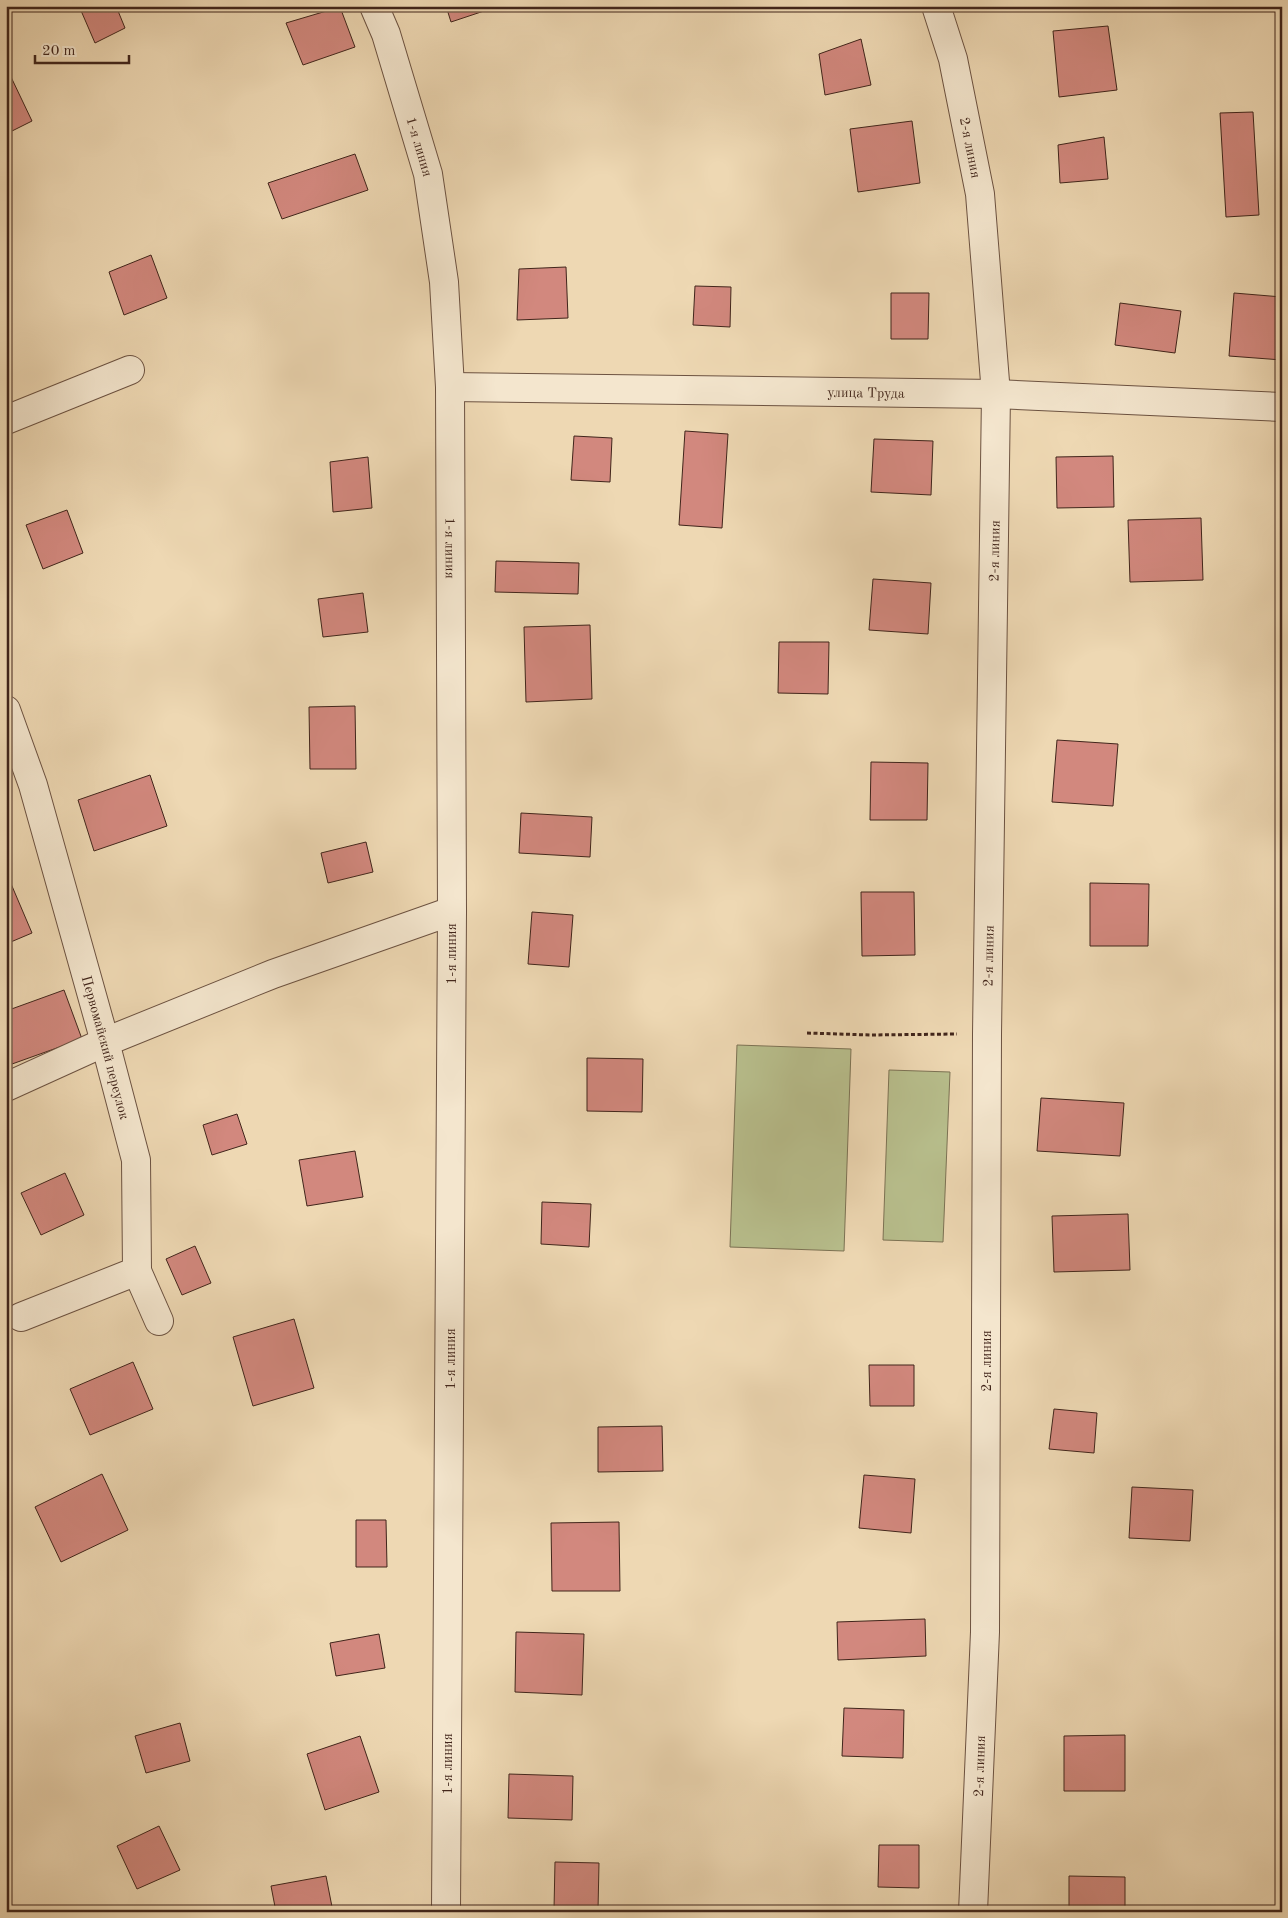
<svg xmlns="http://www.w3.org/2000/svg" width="1288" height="1918" viewBox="0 0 1288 1918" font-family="'Old Standard TT',serif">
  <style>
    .green { fill: #b8bf8d; stroke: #7c7254 }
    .building { fill: #d2887e; stroke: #41251b }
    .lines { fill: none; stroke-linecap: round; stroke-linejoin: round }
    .minor-casing { stroke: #6c5241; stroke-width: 30 }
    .path { stroke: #41251b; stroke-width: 3; stroke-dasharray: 4 2.5; stroke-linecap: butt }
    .minor { stroke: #f4e6ce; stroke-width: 28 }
    .labels { text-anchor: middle; stroke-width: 4.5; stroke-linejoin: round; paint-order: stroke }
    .street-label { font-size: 14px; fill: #41251b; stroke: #f4e6ce }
  </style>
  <rect width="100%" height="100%" fill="#eed8b3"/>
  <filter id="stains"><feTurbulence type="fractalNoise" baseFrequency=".004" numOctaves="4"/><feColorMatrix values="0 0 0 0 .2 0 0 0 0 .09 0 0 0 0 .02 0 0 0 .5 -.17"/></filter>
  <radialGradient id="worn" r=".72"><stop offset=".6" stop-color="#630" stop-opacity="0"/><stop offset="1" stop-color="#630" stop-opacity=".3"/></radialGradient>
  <!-- green -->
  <path class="green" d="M737,1045l114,4 -7,202 -114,-4z
    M889,1070l61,2 -7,170 -60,-2z"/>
  <!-- building -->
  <path class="building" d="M79,6h37l9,22 -30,15z
    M446,6h53l-48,16z
    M340,7l15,40 -52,18 -17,-42z
    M1108,26l9,64 -58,7 -6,-66z
    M861,39l10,46 -46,10 -6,-41z
    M11,77l21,44 -26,13v-54z
    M1253,112l6,103 -33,2 -6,-104z
    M912,121l8,62 -62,9 -8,-63z
    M1104,137l4,42 -48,4 -2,-38z
    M355,154l13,36 -86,29 -14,-36z
    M151,255l16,43 -43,17 -15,-43z
    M566,267l2,51 -51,2 2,-51z
    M695,286l36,1 -1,40 -37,-2z
    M891,293h38l-1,46h-37z
    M1234,293l48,4v63l-53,-4z
    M1120,303l61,8 -6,42 -60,-8z
    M685,431l43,3 -6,94 -43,-3z
    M574,436l38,2 -2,44 -39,-2z
    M874,439l59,2 -2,54 -60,-3z
    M1113,456l1,51 -57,1 -1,-51z
    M368,457l4,51 -39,4 -3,-50z
    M67,510l16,43 -40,16 -17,-44z
    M1201,518l2,62 -73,2 -2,-62z
    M496,561l83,2 -1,31 -83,-2z
    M873,579l58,4 -3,51 -59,-4z
    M363,593l5,39 -45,5 -5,-38z
    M590,625l2,74 -66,3 -2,-75z
    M779,642h50l-1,52 -50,-1z
    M355,706l1,63h-46l-1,-62z
    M1057,740l61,4 -5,62 -61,-4z
    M871,762l57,1 -1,57h-57z
    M150,775l17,51 -73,25 -16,-51z
    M521,813l71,4 -2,40 -71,-4z
    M366,842l7,30 -45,11 -7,-30z
    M6,872l26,61 -26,11z
    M1090,883l59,1 -1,62h-58z
    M861,892h53l1,63 -53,1z
    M532,912l41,3 -4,52 -41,-3z
    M64,990l18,49 -70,25 -6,-17v-36z
    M587,1058l56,1 -1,53 -55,-1z
    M1041,1098l83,5 -4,53 -83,-5z
    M237,1114l10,30 -35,11 -9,-30z
    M355,1151l8,46 -56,9 -8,-46z
    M65,1173l19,42 -43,20 -20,-42z
    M542,1202l49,2 -2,43 -48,-3z
    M1128,1214l2,56 -76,2 -2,-56z
    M195,1246l16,37 -29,12 -16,-36z
    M294,1319l20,69 -61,18 -20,-69z
    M133,1362l20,47 -63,26 -20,-46z
    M869,1365h45v41h-44z
    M1054,1409l43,4 -3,40 -45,-4z
    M662,1426l1,45 -65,1v-45z
    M102,1474l26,56 -67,32 -26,-55z
    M864,1475l51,4 -4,54 -52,-5z
    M1132,1487l61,3 -3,51 -61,-3z
    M356,1520h30l1,47h-31z
    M619,1522l1,69h-68l-1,-68z
    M925,1619l1,37 -88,4 -1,-38z
    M516,1632l68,2 -2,61 -67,-3z
    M379,1634l6,34 -49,8 -6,-33z
    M844,1708l60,2 -1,48 -61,-2z
    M180,1723l10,38 -44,12 -11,-37z
    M1125,1735v56h-61v-55z
    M360,1736l19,56 -54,18 -18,-56z
    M509,1774l64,2 -1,44 -64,-2z
    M159,1826l21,44 -43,19 -20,-43z
    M879,1845h40v43l-41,-1z
    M555,1862l44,1 -1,47 -44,-1z
    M326,1876l7,36h-57l-5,-26z
    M1069,1876l56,1v35h-56z"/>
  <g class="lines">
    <!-- minor casing -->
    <g class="minor-casing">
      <g id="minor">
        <path id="s1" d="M374,6l12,28 42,140 16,108 6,105 2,524 -6,1001"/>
        <path id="s2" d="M936,6l17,53 27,135 16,200 -9,640 -2,598 -12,280"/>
        <path id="s3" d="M450,387l546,7 286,13"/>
        <path d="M6,420l124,-50"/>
        <path id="s4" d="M6,710l27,75 72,257 31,118 1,111 -116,46"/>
        <path d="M6,1087l99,-45 168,-68 179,-63"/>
        <path d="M137,1271l22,50"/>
      </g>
    </g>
    <!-- path -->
    <path class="path" d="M807,1033l63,2 87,-1"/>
    <!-- minor -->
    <use href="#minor" class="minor"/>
  </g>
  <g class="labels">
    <!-- street labels -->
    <g class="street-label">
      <text dy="5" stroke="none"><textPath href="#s1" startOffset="148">1-я линия</textPath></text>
      <text dy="5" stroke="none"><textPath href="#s2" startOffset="146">2-я линия</textPath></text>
      <text dy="5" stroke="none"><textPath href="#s3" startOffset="416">улица Труда</textPath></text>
      <text dy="5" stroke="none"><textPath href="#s1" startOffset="552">1-я линия</textPath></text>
      <text transform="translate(994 551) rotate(-89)" y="5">2-я линия</text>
      <text transform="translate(451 954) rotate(-90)" y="5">1-я линия</text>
      <text transform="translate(988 956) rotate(-89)" y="5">2-я линия</text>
      <text dy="5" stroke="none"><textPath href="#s4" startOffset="352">Первомайский переулок</textPath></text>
      <text transform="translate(450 1359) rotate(-90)" y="5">1-я линия</text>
      <text transform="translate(986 1361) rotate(-90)" y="5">2-я линия</text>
      <text transform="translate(447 1764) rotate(-90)" y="5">1-я линия</text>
      <text transform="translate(979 1766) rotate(-88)" y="5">2-я линия</text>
    </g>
  </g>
  <!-- margin -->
  <rect width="1288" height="1918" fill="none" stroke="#eed8b3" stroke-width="25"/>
  <rect x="8" y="8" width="1273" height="1903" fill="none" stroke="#41251b" stroke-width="2.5"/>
  <rect x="12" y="12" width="1263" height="1893" fill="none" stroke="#41251b"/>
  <!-- scale -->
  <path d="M35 55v8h94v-8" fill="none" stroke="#41251b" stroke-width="2.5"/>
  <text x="42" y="55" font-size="15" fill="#41251b" stroke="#f4e6ce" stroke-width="4" paint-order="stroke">20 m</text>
  <rect width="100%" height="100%" filter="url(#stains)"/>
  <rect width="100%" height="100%" fill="url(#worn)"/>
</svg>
